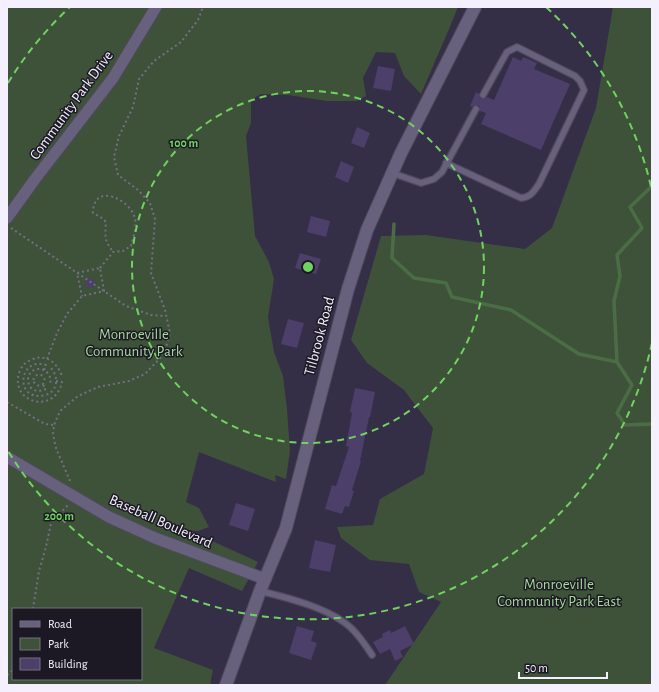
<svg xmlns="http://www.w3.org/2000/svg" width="659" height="692" viewBox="0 0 659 692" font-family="'Alegreya Sans',sans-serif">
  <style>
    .green { fill: #3e523a; fill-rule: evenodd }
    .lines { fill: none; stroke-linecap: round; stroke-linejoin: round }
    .stream { stroke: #4b6d45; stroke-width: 3.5 }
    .building { fill: #4c3f6a }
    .service-casing { stroke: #514a5f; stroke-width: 8 }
    .minor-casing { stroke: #514a5f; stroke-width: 13 }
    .tertiary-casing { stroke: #514a5f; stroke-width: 14 }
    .path { stroke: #756f84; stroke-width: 2; stroke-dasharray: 2 3; stroke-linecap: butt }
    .service { stroke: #68617d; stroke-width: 5.5 }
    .minor { stroke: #68617d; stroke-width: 11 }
    .tertiary { stroke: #68617d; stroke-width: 12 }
    .ring { fill: none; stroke: #70d35f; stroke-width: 2; stroke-dasharray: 7 5 }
    .labels { text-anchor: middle; stroke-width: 3; stroke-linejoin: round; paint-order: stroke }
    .street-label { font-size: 15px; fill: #f4f0fe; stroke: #1c1824 }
    .park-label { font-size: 15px; fill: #a5db9b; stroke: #1c1824 }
    .centre { fill: #70d35f; stroke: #1c1824; stroke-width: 2 }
    .ring-label { font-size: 12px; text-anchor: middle; font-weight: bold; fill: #70d35f; stroke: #1c1824; stroke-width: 3; stroke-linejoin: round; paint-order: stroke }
  </style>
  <rect width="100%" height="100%" fill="#352e47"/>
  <!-- green -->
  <path class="green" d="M7,7h451l-9,22 -28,65 -17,-18 -9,-23 -19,-1 -13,26 3,18 -10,5h-29l-39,-6 -27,-1 -10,6v23l-5,13 9,100 14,26 5,17 -6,38 6,35 9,24 4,33 3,42 -4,28 -11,-4 1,7 -77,-30 -13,50 13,6 10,19 -11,4 -10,-1 70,32 -16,29 -53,-23 -35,80 59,22 -3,15h-203zM13,609h128v70h-128z
    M613,7h39v678h-267l56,-83 -22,-10 -10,-28 -39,-4 -29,-22 -4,-11 36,-2 7,-26 44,-25 9,-46 -29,-38 -37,-27 -16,-23 30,-104 45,-1 99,14 27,-21 44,-120z"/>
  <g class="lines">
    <!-- stream -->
    <path class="stream" d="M652,186l-22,21 12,21 -25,27 3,21 -6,25 3,61 15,23 -15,28 8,12 27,-1
      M394,224l-2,34 22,20 32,5 6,14 59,13 68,44 38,8"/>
  </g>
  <!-- building -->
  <path class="building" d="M513,57l8,4 2,-4 14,6 -3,6 36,15 -29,66 -60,-26 5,-11 -6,-2v-4l-2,-2h-4l-2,2 -2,-1 6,-14 3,2v3l2,2h4l2,-2 7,3z
    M378,66l17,3 -4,22 -18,-3z
    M357,127l13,6 -6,15 -13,-5z
    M341,161l13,6 -6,16 -13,-6z
    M311,216l19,5 -4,16 -19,-5z
    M300,253l21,6 -5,15 -21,-6z
    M85 283a5 5 0 1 1 10 0a5 5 0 1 1-10 0Z
    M288,319l16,4 -7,25 -16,-4z
    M355,388l20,4 -5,25h-1l-9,44h1l-9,29 2,1 -5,16 -4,-1 -3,8 -17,-5 7,-24 4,1 13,-39 -3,-1 6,-33 -2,-1z
    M236,503l19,6 -7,22 -19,-6z
    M315,540l21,5 -6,27 -21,-4z
    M297,626l17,5 -3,10 6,2 -6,17 -22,-7z
    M405,626l9,18 -14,7 3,6 -8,4 -5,-12 -10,5 -7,-12 10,-5 -1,-3 8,-4 1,3z"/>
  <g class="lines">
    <!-- service casing -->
    <g class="service-casing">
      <path id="service" d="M446,163l75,35c10,-1 12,-6 18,-14l45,-94 -4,-9 -5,-5 -58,-29 -10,5 -24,43
        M392,173l29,10 13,-4 8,-7 34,-63
        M260,591c29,7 73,18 93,39 8,8 13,16 19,25"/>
    </g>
    <!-- minor casing -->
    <g class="minor-casing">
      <path id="minor" d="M7,218l28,-39 78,-101 43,-71
        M7,457l102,60 46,21 110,41"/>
    </g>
    <!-- tertiary casing -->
    <g class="tertiary-casing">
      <path id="tertiary" d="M226,685l34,-94 26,-63 62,-239 19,-59 34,-77 74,-146"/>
    </g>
    <!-- path -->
    <path class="path" d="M11,228l115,78 25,9 15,1
      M100,268l13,-16 10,-1 8,-5c2,-8 6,-19 4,-27 -3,-19 -42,-38 -42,-6l9,5 4,4c-1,14 -2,18 7,30
      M47,359l10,-26 10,-19 15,-18 22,-5 -4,-23 -23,5 5,23
      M44,370l2,-5c-26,-8 -31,30 -8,31 4,0 9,-1 12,-3 9,-7 7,-18 1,-25
      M33.5 380a5.5 5.5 0 1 1 11 0a5.5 5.5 0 1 1-11 0Z
      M56,381l6,1c-7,33 -52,21 -43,-9 2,-6 6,-11 12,-13 14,-7 26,2 31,16
      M43,385l3,4c-5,2 -11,3 -15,-1 -2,-3 -3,-6 -3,-9 2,-16 26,-12 22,6
      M7,402l38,22 9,1
      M70,481l-14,-33 -3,-14 1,-9 6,-14 18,-15 20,-9 31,-6 16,-7 19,-20 6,-21 -5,-23 -14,-37 4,-54 -5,-16 -12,-13 -20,-15 -4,-18 5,-21 14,-29 6,-28 15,-18 27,-19 17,-22 5,-13
      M33,609l6,-38 7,-24 5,-24 17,-18
      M7,675l3,-2 3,-4"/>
    <!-- service -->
    <use href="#service" class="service"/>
    <!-- minor -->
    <use href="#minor" class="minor"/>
    <!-- tertiary -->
    <use href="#tertiary" class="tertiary"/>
  </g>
  <!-- distance rings -->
  <g class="ring">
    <circle cx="308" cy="267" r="176"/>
    <path d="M652 343A352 352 0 0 1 8 451M8 83A352 352 0 0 1 70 7M546 7A352 352 0 0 1 652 191"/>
  </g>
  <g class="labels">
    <!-- street labels -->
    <g class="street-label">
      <text transform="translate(71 105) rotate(-54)" y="5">Community Park Drive</text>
      <text transform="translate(319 336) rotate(-75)" y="5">Tilbrook Road</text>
      <text transform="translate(161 521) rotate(24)" y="5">Baseball Boulevard</text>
    </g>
    <!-- park labels -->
    <g class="park-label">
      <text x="134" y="339">Monroeville<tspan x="134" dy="17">Community Park</tspan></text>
      <text x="559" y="589">Monroeville<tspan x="559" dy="17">Community Park East</tspan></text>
    </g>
  </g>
  <circle cx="308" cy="267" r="6" class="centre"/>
  <g class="ring-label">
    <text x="184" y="147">100 m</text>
    <text x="59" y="520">200 m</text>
  </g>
  <!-- border -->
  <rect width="659" height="692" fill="none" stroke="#f4f0fe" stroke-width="16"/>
  <!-- legend -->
  <rect x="12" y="608" width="130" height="72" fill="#1c1824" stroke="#726e7b"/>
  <rect x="20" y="621" width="20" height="6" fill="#68617d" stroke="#726e7b"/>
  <text x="48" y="628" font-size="12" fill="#f4f0fe">Road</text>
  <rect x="20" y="638" width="20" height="12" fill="#3e523a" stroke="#726e7b"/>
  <text x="48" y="648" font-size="12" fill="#f4f0fe">Park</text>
  <rect x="20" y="658" width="20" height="12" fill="#4c3f6a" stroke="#726e7b"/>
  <text x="48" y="668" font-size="12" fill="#f4f0fe">Building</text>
  <!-- scale -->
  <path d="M519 672v6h88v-6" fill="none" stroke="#f4f0fe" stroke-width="2"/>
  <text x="525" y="672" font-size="12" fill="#f4f0fe" stroke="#1c1824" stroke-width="3" paint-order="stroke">50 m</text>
</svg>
